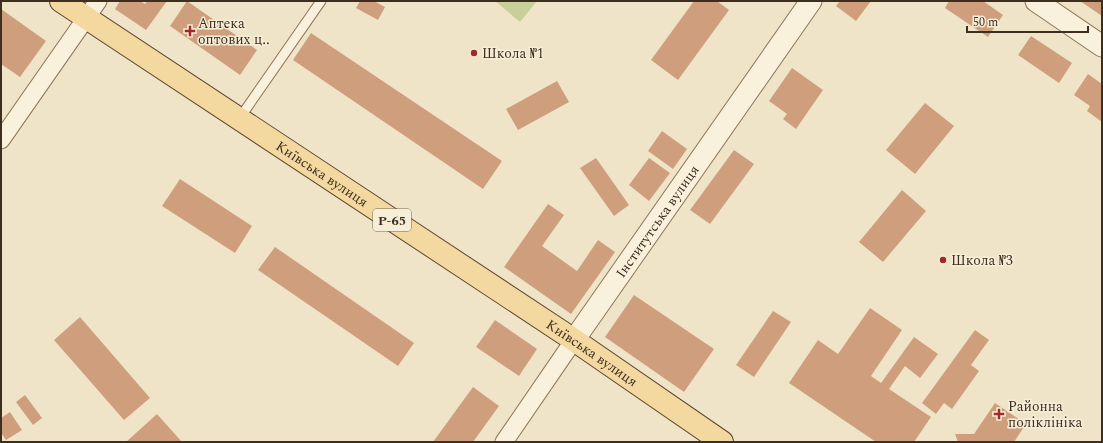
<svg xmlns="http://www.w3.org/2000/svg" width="1103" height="443" viewBox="0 0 1103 443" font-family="Spectral,serif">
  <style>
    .green { fill: #c9cf9b }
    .building { fill: #cf9f7d }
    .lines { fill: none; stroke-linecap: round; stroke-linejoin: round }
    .service-casing { stroke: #8d765c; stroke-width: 11 }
    .minor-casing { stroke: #8d765c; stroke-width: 19 }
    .tertiary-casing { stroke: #8d765c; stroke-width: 23 }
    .primary-casing { stroke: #5b4430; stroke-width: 24 }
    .service { stroke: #faf1dc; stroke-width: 9 }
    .minor { stroke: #faf1dc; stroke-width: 17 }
    .tertiary { stroke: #faf1dc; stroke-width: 21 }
    .primary { stroke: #f3d9a0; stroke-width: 22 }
    .poi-dot { fill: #9e2a2b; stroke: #f7eed8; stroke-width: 1.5 }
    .labels { text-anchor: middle; stroke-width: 3; stroke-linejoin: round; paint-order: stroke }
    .shield { fill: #f7eed8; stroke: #756857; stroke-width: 1 }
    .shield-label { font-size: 13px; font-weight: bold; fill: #3d2e20 }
    .poi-label { font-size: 14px; fill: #3d2e20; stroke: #f7eed8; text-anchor: start }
    .street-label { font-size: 14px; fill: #3d2e20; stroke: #f7eed8 }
  </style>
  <rect width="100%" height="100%" fill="#f0e4c8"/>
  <!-- green -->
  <path class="green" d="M495,1h42l-17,21z"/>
  <!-- building -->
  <path class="building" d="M120,1h20l5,3 2,-3h20l-21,29 -31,-21z
    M187,1l70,49 -17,25 -70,-49z
    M360,1h14l11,6 -7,13 -22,-12z
    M694,1h23l12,9 -51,70 -27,-20z
    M840,1h31l-15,20 -20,-15z
    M949,1h34l20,14 -15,22 -43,-29z
    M1080,1h22v15z
    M1,9l45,32 -26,36 -19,-13z
    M311,33l191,128 -19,28 -190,-129z
    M1031,36l41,27 -13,20 -41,-28z
    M792,68l31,22 -27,39 -13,-10 4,-5 -18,-13z
    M1088,74l14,10v38l-15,-11 3,-5 -16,-11z
    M557,81l12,21 -51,28 -12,-21z
    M925,103l29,23 -39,48 -29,-24z
    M662,131l25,18 -14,20 -25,-18z
    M734,150l20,14 -44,60 -20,-14z
    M596,158l33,47 -15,11 -34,-48z
    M649,158l21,15 -21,28 -20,-16z
    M180,179l72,47 -17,27 -73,-47z
    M902,190l24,21 -43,51 -24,-20z
    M548,204l16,11 -22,31 35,25 21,-31 17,12 -44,62 -67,-47z
    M275,247l139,96 -16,23 -140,-96z
    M634,295l80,54 -30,43 -79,-55z
    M870,308l32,22 -31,46 10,7 33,-46 24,17 -18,24 -15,-12 -16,23 42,28 -17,25h-38l-87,-59 29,-43 20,14z
    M773,311l18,11 -37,55 -18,-12z
    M80,317l70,81 -26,22 -70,-80z
    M495,320l42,29 -18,27 -43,-29z
    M975,330l14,10 -18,25 8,6 -27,38 -8,-6 -8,11 -14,-11z
    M473,387l26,19 -26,36h-40z
    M25,395l17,23 -9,7 -17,-23z
    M995,403l31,21 -12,18h-56l-3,-8h19z
    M10,412l12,18 -16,10 -5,-7v-15z
    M157,414l25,28h-56z"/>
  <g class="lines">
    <!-- service casing -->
    <g class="service-casing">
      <path id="service" d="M239,119l82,-118"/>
    </g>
    <!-- minor casing -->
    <g class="minor-casing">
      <path id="minor" d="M1,140l97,-139
        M504,442l70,-102"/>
    </g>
    <!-- tertiary casing -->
    <g class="tertiary-casing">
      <g id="tertiary">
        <path d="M1036,1l66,45"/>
        <path id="s1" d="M574,340l237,-339"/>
      </g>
    </g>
    <!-- primary casing -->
    <g class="primary-casing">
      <g id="primary">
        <path id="s2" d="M61,1l513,339 148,102"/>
      </g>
    </g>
    <!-- service -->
    <use href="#service" class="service"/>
    <!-- minor -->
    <use href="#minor" class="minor"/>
    <!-- tertiary -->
    <use href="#tertiary" class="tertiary"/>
    <!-- primary -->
    <use href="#primary" class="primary"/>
  </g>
  <!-- markers -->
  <g class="poi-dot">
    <path d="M188 25h4v4h4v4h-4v4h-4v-4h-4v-4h4z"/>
    <circle cx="474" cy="53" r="4"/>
    <circle cx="943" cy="260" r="4"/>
    <path d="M997 408h4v4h4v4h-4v4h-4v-4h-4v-4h4z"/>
  </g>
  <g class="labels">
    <!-- shield labels -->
    <rect class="shield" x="373" y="209" width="38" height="22" rx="3"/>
    <g class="shield-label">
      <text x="392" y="225">Р-65</text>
    </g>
    <!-- poi labels -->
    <g class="poi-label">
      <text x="198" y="28">Аптека<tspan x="198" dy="16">оптових ц‥</tspan></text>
      <text x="482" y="58">Школа №1</text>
      <text x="951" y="265">Школа №3</text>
      <text x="1008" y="411">Районна<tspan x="1008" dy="16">поліклініка</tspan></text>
    </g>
    <!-- street labels -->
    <g class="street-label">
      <text dy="5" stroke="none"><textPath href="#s2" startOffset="313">Київська вулиця</textPath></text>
      <text dy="5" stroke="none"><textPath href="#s1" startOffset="145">Інститутська вулиця</textPath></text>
      <text dy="5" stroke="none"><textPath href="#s2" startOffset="637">Київська вулиця</textPath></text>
    </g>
  </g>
  <!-- border -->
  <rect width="1103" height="443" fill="none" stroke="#3d2e20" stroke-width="4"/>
  <!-- scale -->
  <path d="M967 26v6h121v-6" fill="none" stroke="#3d2e20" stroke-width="2"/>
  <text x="973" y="26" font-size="12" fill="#3d2e20" stroke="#f7eed8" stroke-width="3" paint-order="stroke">50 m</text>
</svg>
